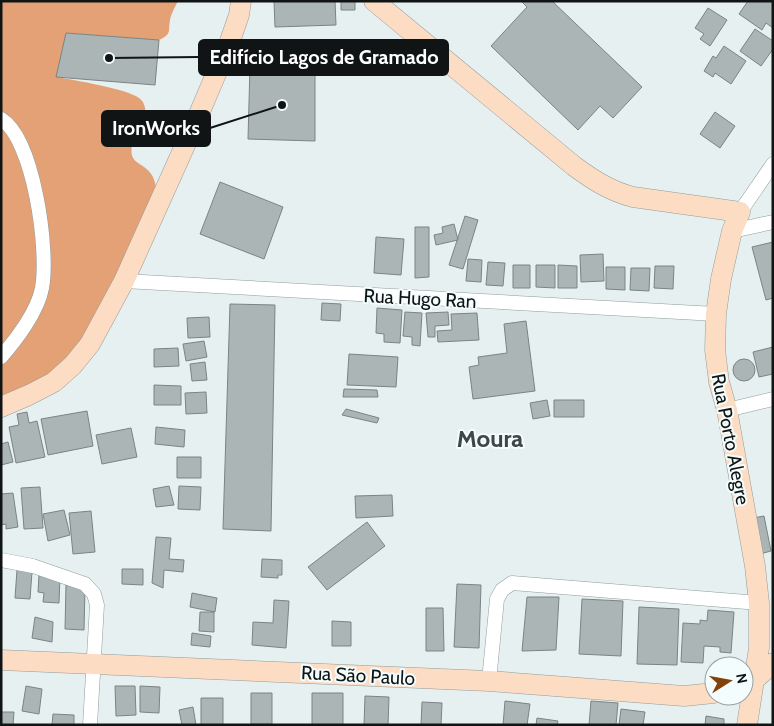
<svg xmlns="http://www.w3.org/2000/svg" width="774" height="726" viewBox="0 0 774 726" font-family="Cabin,sans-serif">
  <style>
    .forest { fill: #e4a175 }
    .building { fill: #acb5b5; stroke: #7a8484 }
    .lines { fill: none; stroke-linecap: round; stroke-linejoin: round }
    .street-casing { stroke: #929c9c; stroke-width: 15 }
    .secondary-casing { stroke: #929c9c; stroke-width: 21 }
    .street { stroke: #fff; stroke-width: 14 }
    .secondary { stroke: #fddcc4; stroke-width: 20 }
    .labels { text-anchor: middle; stroke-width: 4; stroke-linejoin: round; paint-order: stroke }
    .street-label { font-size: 19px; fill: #101414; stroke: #f3fdfd }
    .district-label { font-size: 24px; font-weight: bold; fill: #3e4646; stroke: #f3fdfd }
    .leader { fill: none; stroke: #101414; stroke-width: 2 }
    .callout-dot { fill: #101414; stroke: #f3fdfd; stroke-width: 2 }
    .callout { fill: #101414; stroke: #101414; stroke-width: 2 }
    .callout-label { font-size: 20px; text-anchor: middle; font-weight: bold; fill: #fff }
  </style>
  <rect width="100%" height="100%" fill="#e6f0f0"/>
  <!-- forest -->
  <path class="forest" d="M1,1h177c-3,6 -7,13 -8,19 -2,12 2,14 -11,20l-93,-7 -9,44c16,3 71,12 82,21 7,5 7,14 6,21 0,13 -2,19 -13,26 -4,21 13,16 21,32 3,7 4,16 6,24l-86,164 -72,39z"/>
  <!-- building -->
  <path class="building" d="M274,1h61l1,24 -61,2z
    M341,1h14v9h-14z
    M521,1h31l90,86 -29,31 -13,-12 -22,24 -87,-84 36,-39z
    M748,1h22l3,2v25l-7,-5 -4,7 -23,-16z
    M708,8l19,12 -17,26 -10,-7 4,-5 -9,-6z
    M755,29l18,12v8l-12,17 -21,-15z
    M66,33l93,7 -4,45 -99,-8z
    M724,46l22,15 -15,23 -16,-11 -2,4 -9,-6 9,-15 3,2z
    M250,66l65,4v71l-67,-2z
    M715,112l20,14 -15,22 -20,-14z
    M220,182l63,25 -19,52 -64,-25z
    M465,216l13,4 -15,49 -14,-4z
    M454,224l4,16 -22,5 -2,-10 9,-2 -1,-6z
    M415,227h14v50l-14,1z
    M376,237l28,2 -3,36 -27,-2z
    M773,242v56l-7,2 -14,-53z
    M603,254l1,27 -23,1 -1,-27z
    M468,259l14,1 -1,22 -15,-1z
    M488,262l17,1 -2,23 -17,-1z
    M513,265h17v23h-17z
    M536,265h19v23l-19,-1z
    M558,265l19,1v22h-19z
    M655,266h19l-1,23 -19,-1z
    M606,267h19v23l-19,-1z
    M631,268h19l-1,23 -19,-1z
    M322,303l19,1 -1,17 -19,-1z
    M230,304l45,1 -4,226 -48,-2z
    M377,308l25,2 -2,33 -16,-1v-8l-8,-1z
    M405,312l17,1 -2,33 -8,-1v-8l-9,-1z
    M448,312l1,13 -14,1v11h-7l-2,-24z
    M477,313l2,27 -41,2 -1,-11 15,-1 -1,-16z
    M209,317l1,20 -22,1 -1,-20z
    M526,321l9,70 -62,8 -4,-32 10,-2 -1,-8 29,-4 -3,-29z
    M204,341l3,16 -21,4 -3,-17z
    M773,347v27l-14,3 -6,-25z
    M178,348l1,18 -25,1v-18z
    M349,354l49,3 -2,30 -49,-2z
    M733 370a11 11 0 1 1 22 0a11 11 0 1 1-22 0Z
    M205,362l2,18 -15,1 -2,-17z
    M154,385l27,1v19h-27z
    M344,389l33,1 1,7h-35z
    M206,392l1,21 -21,1 -1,-21z
    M547,400l3,16 -17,3 -3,-16z
    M554,400h30v17h-30z
    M346,409l33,9 -2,5 -35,-8z
    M87,411l6,35 -45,9 -7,-36z
    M27,412l2,11 8,-2 8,36 -29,6 -7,-36 10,-2 -2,-11z
    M156,427l29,3 -1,17 -29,-3z
    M131,428l6,29 -35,7 -6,-29z
    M8,442l5,20 -12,3v-21z
    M177,457h24v21h-24z
    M169,486l5,19 -18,2 -3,-18z
    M179,486l22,1 -1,23 -22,-1z
    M40,487l3,41 -19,1 -3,-41z
    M13,493l5,34 -12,2v-5l-5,1v-31z
    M392,495l1,21 -37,2 -1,-22z
    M64,510l6,25 -22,6 -5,-27z
    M91,511l4,41 -22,2 -4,-41z
    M764,516l7,35 -11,3 -7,-36z
    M367,522l18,24 -58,44 -19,-23z
    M156,537l15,1 -2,21 15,1 -1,12 -19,-2 -1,18 -11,-5z
    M262,559l20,1v15h-4v3l-17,-1z
    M122,569h21v16l-21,-1z
    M17,570l15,2 -2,27 -15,-1z
    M39,575l21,1 -1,27 -16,-1 1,-9 -6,-1z
    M457,584l24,1 -2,63 -25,-1z
    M66,585l19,1 -1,44 -19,-1z
    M192,593l25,5 -2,14 -25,-5z
    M527,597h32l-3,53 -34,1z
    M582,599l41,2 -2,55 -42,-2z
    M274,600l15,1 -3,47 -34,-3 1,-23 20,1z
    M639,607l40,2 -2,56 -40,-1z
    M426,608h17l1,43h-18z
    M708,610l26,2 -3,41 -11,-1v-5l-16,-1 -1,17 -22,-1 2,-39 17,1v-4l7,1z
    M200,612h14v20l-15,-1z
    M35,617l18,5 -1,20 -20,-4z
    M332,621l19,1v24h-19z
    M192,633l19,3 -1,11 -19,-2z
    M26,686l16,3 -3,25 -17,-3z
    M115,686h20l1,29 -20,1z
    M140,686l20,1 -1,26 -19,-1z
    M251,693h21v31h-21z
    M312,693h31v32h-31z
    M365,696l24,1 -1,28h-24z
    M201,698h22v27h-22z
    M505,701l25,3 -3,21h-24z
    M591,701l27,2 -2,22h-27z
    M422,702l20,1 -1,22h-20z
    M193,707l3,18h-14l-3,-15z
    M621,709l24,3 -2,13h-24z
    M1,712h13l-1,13h-12z
    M53,714l21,1v10h-22z
    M706,716l18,3v6h-19z
    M537,718l21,3 -1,4h-21z"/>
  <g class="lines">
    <!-- street casing -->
    <g class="street-casing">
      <path id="street" d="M1,119c33,20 48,132 41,169 -4,23 -26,52 -41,69
        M740,212l33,-48
        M732,231l41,-9
        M124,281l592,33
        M727,410l46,-11
        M1,560l32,6 52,18 9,10 3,11 -7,120
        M489,681l8,-82 5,-9 10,-7 247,20"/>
    </g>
    <!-- secondary casing -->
    <g class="secondary-casing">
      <path id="secondary" d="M374,1l200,165c19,14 36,25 59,31l107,15 -8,19 -11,48 -5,35 -1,36 4,32 8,28 28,156 4,37v45l-12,77
        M1,407l28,-12 25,-13 19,-17 17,-21 34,-63 72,-160 34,-80 9,-26 2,-14
        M1,660l488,21 195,15 30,-3
        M748,683l5,-2 20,-18"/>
    </g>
    <!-- street -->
    <use href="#street" class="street"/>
    <!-- secondary -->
    <use href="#secondary" class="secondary"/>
  </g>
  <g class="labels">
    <!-- street labels -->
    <g class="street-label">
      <text transform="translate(420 298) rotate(3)" y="7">Rua Hugo Ran</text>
      <text transform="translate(731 439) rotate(79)" y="7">Rua Porto Alegre</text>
      <text transform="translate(358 675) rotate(3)" y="7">Rua São Paulo</text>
    </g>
    <!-- district labels -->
    <g class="district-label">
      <text x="490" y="447">Moura</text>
    </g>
  </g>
  <!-- callouts -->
  <path class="leader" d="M109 58L199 57M282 105L210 128"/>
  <g class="callout-dot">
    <circle cx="109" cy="58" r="5"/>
    <circle cx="282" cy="105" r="5"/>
  </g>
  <g class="callout">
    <rect x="199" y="40" width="249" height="35" rx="5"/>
    <rect x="102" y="111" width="108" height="35" rx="5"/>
  </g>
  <g class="callout-label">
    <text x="324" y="64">Edifício Lagos de Gramado</text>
    <text x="156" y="135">IronWorks</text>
  </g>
  <!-- border -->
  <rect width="774" height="726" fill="none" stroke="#101414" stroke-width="5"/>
  <!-- north arrow -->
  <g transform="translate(729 681) rotate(79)"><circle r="24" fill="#f3fdfd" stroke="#98a0a0"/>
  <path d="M0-4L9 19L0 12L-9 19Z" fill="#824209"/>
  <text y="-8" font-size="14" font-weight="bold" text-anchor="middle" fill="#101414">N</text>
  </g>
</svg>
